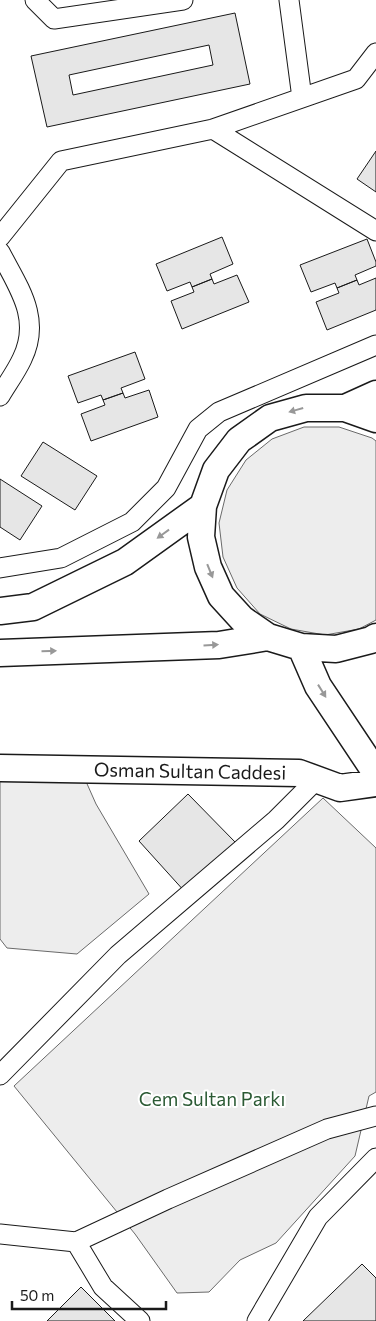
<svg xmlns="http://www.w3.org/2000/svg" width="376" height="1321" viewBox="0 0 376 1321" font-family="Commissioner,sans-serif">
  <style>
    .built { fill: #ededed; stroke: #6a6a6a }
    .building { fill: #e6e6e6; stroke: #1a1a1a; fill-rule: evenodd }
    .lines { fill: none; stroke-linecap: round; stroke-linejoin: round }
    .street-casing { stroke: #1a1a1a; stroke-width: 21 }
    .secondary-casing { stroke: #1a1a1a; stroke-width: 29 }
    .street { stroke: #fff; stroke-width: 19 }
    .secondary { stroke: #fff; stroke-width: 26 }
    .oneway { fill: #989898 }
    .labels { text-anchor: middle; stroke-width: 4; stroke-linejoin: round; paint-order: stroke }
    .street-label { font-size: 19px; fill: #1a1a1a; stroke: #fff }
    .park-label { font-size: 19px; fill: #2b5a34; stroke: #fff }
  </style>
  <rect width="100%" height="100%" fill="#fff"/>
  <!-- built -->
  <path class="built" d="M304,427h35l33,11 4,3v179l-17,9 -34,6 -34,-6 -31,-15 -23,-26 -14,-31 -4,-34 8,-33 19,-30 26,-21z
    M84,777l12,27 53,90 -72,60 -70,-6 -7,-9v-158z
    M323,798l53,50v244l-7,4 -14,60 -79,87 -36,17 -31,32 -32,1 -42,-59 -121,-148z"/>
  <!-- building -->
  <path class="building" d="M235,13l15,71 -203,43 -16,-71zM209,45l4,20 -140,30 -4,-20z
    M376,151v41l-19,-13z
    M222,237l11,27 -23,10 2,5 -20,8 -2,-5 -23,9 -11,-27z
    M367,239l9,23v4l-21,9 2,5 -20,8 -2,-5 -24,9 -11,-27z
    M237,275l12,27 -67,27 -11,-28 23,-9 -2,-5 20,-8 2,5z
    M376,278v32l-49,20 -11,-28 23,-9 -2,-5 20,-8 2,5z
    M135,352l10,27 -24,9 2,5 -20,7 -2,-5 -23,8 -10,-27z
    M149,390l9,27 -67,24 -10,-27 24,-9 -2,-5 20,-7 2,5z
    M43,442l54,34 -22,34 -54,-34z
    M0,479l42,27 -22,34 -20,-13z
    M188,794l48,49 -50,50 -47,-52z
    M362,1264l14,14v43h-73z
    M81,1287l34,34h-68z"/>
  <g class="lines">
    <!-- street casing -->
    <g class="street-casing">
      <path id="street" d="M35,0l19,19 129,-19
        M289,0l13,98
        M213,129l163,102
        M0,237l61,-76 152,-32 143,-50 20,-26
        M0,252c18,35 42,66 22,107 -6,13 -15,25 -22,37
        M0,568l61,-10 71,-36 34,-34 32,-59 21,-17 157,-67
        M0,1075l118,-120 158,-135 41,-41
        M0,1234l76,8 92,-43 159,-70 49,-13
        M76,1242l27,45 37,34
        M257,1321l61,-104 58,-59"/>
    </g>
    <!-- secondary casing -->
    <g class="secondary-casing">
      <path id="secondary" d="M345,408l31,-14
        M376,419l-31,-11h-39l-36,10 -31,22 -23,30 -13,36 -2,31 7,30 13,29 21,23 26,18 33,10 35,2 35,-9 5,-3
        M0,611l33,-4 92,-45 78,-56
        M301,647l17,39 58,87
        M0,653l219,-8 49,-8
        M0,768l299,5 41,15 36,-5"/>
    </g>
    <!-- street -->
    <use href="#street" class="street"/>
    <!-- secondary -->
    <use href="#secondary" class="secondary"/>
  </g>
  <!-- one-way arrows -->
  <defs><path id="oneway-solid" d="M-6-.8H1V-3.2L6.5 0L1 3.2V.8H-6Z" transform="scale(1.25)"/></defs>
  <g class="oneway">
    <use href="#oneway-solid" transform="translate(296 410) rotate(164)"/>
    <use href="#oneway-solid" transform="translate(163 534) rotate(144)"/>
    <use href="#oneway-solid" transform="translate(210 571) rotate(68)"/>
    <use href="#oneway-solid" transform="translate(211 645) rotate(-3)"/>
    <use href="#oneway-solid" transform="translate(49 651) rotate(-2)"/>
    <use href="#oneway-solid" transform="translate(322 691) rotate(58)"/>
  </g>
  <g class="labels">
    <!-- street labels -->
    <g class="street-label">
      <text transform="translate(190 771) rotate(1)" y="7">Osman Sultan Caddesi</text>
    </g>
    <!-- park labels -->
    <g class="park-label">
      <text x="212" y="1106">Cem Sultan Parkı</text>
    </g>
  </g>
  <!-- scale -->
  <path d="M12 1301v8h154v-8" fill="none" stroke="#1a1a1a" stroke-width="2.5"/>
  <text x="20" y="1301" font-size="15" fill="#1a1a1a" stroke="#ffffff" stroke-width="4" paint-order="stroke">50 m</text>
</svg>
